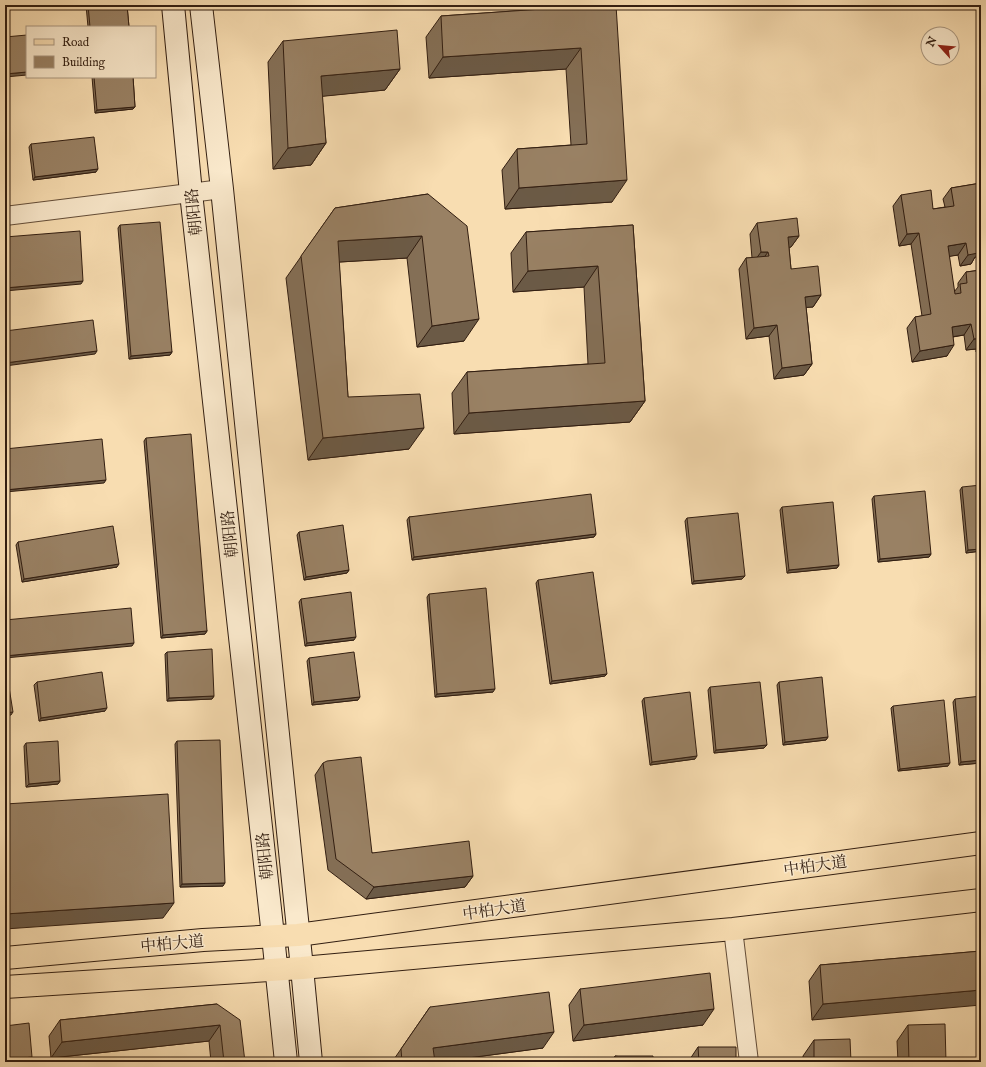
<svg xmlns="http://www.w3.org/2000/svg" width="986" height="1067" viewBox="0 0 986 1067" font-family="'IM FELL English','Noto Serif SC',serif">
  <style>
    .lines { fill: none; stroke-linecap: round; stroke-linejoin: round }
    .minor-casing { stroke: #644e39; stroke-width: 20 }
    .secondary-casing { stroke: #321e11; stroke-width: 24 }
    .primary-casing { stroke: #321e11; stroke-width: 24 }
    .minor { stroke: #fae9cc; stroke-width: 18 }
    .secondary { stroke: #fae9cc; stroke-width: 22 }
    .primary { stroke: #f8ddb1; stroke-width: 22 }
    .wall { fill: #846f56; stroke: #321e11 }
    .shaded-wall { fill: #6b5a46; stroke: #321e11 }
    .building { fill: #998164; stroke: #321e11 }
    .labels { text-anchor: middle; stroke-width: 3; stroke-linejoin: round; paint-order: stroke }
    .street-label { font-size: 16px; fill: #321e11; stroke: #fae9cc }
  </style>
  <rect width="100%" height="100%" fill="#f8ddb1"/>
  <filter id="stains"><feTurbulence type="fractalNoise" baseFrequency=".005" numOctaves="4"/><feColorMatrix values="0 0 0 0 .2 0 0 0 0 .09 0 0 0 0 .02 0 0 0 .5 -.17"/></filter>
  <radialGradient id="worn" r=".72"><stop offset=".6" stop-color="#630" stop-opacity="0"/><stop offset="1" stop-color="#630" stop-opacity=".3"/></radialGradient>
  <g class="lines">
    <!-- minor casing -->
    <g class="minor-casing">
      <path id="minor" d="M5,216l217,-27
        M733,929l16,133"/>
    </g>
    <!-- secondary casing -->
    <g class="secondary-casing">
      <path id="secondary" d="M173,5l18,188 82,743 13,126
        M201,5l21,184 80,779 9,94"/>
    </g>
    <!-- primary casing -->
    <g class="primary-casing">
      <path id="primary" d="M5,958l198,-18 95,-5 683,-92
        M5,987l297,-19 431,-39 248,-29"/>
    </g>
    <!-- minor -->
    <use href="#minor" class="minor"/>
    <!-- secondary -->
    <use href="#secondary" class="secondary"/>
    <!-- primary -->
    <use href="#primary" class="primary"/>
  </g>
  <!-- wall -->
  <path class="wall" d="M86,5h41l2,22h-41z
    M600,5l12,197 -107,7 -3,-39 15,-21 54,-4 -5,-76 -137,9 -3,-41 15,-21z
    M283,41l117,28 -15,21 -63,6 4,47 -15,22 -38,4 -5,-107z
    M92,77h41l2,30 -2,2 -38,4z
    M31,144l65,28 -63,8 -4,-33z
    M981,183v74h-6l-4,7 -11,2 -2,-11 -9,1 5,36 4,-5v-4l8,-11 15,-2v81l-5,1v-3l-10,1 -2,-15 -11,2 -6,19 -35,6 -5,-34 8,-11 7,-1 -11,-72 -12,2 -6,-40 8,-11 32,14 12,-2 -2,-8 8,-11z
    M428,194l36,147 -47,6 -10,-89 -68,4 9,135 61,52 -101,11 -22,-182 49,-70z
    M757,223l42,13 -8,11h-2l2,22 30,26 -8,12h-7l6,57 -8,11 -30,4 -5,-43 -23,3 -7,-70 7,-11h6l-2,-24z
    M120,225l52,127 -2,3 -41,4 -11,-131z
    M633,225l12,176 -15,21 -176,12 -2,-41 15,-21 121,-8 -4,-77 -71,5 -2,-39 15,-21z
    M146,438l61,193 -2,3 -44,4 -17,-197z
    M962,487l19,64 -15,2 -6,-63z
    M874,496l57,58 -2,3 -51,5 -6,-63z
    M782,507l57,58 -2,3 -50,5 -7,-63z
    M409,517l187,17 -2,3 -182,23 -5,-40z
    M687,518l55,61 -50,5 -7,-63z
    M299,532l50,38 -2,3 -43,7 -7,-45z
    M18,542l99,25 -95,15 -6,-37z
    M538,580l67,96 -55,8 -14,-101z
    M429,594l64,98 -58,5 -8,-100z
    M301,599l53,41 -49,6 -6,-44z
    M167,652l47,44 -2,3 -45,2 -2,-47z
    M309,658l49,42 -46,5 -5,-44z
    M37,682l68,29 -66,10 -5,-36z
    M779,682l49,55 -2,3 -43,5 -6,-60z
    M710,687l57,58 -3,3 -50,5 -6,-63z
    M644,698l51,61 -45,6 -8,-64z
    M955,699l26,64 -22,2 -6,-63z
    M893,706l55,60 -50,5 -7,-63z
    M177,741l46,145 -43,1 -5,-143z
    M26,743l34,38 -2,3 -32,3 -2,-41z
    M323,763l49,90 101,23 -8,11 -99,12 -38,-29 -13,-95z
    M981,951l-169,69 -3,-39 11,-16z
    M580,989l123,36 -130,16 -4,-36z
    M217,1004l28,58h-34l-2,-21 -158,17 -2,-22 11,-16z
    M430,1007l113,41 -105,14h-46z
    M908,1025l38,37h-48l-1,-21z
    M814,1040l37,22h-48v-6z
    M698,1047l38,15h-48z
    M615,1056l38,6h-42z"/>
  <!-- shaded-wall -->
  <path class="shaded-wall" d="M581,48l-15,21 -137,9 14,-21z
    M400,69l-15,21 -79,8 15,-22z
    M27,72v3l-22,2v-3z
    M135,107l-2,2 -38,4 2,-3z
    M326,143l-15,22 -38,4 15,-21z
    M98,169l-2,3 -63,8 2,-3z
    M627,180l-15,22 -107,7 14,-21z
    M919,233l-8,11 -12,2 8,-12z
    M422,236l-15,22 -84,5 15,-22z
    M799,236l-8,11 -11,2 8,-12z
    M966,243l-8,12 -18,3 8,-12z
    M977,247h4v10h-6l-4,7 -11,2 8,-11z
    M761,252h7l-8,11h-7z
    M598,266l-14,21 -71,5 15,-21z
    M83,281l-2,3 -76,7v-3z
    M821,295l-8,12 -16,1 8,-11z
    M479,319l-15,22 -47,6 15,-21z
    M971,324l-7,11 -20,3 8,-11z
    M777,325l-8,11 -23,3 8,-11z
    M981,338v4l-5,7 -10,1 8,-11z
    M954,345l-7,11 -35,6 8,-11z
    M981,346v5l-5,1z
    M97,351l-2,3 -90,12v-3z
    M172,352l-2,3 -41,4 2,-3z
    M812,364l-8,11 -30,4 8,-11z
    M645,401l-15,21 -176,12 15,-21z
    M424,428l-15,21 -101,11 15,-22z
    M106,480l-2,3 -99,9v-2z
    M596,534l-2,3 -182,23 2,-3z
    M981,549v2l-15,2 2,-3z
    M931,554l-2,3 -51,5 2,-3z
    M119,564l-2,3 -95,15 2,-3z
    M839,565l-2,3 -50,5 2,-3z
    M349,570l-2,3 -43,7 2,-3z
    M745,576l-3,3 -50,5 2,-3z
    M207,631l-2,3 -44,4 2,-3z
    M356,637l-2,3 -49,6 2,-3z
    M134,643l-2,3 -127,12v-2z
    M607,674l-2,2 -55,8 2,-3z
    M495,689l-2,3 -58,5 2,-3z
    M214,696l-2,3 -45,2 2,-3z
    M360,697l-2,3 -46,5 2,-3z
    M107,708l-2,3 -66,10 2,-3z
    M13,712l-2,3 -6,1v-3z
    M828,737l-2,3 -43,5 2,-3z
    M767,745l-3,3 -50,5 2,-3z
    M697,756l-2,3 -45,6 2,-3z
    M981,760v3l-22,2 2,-3z
    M950,763l-2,3 -50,5 2,-2z
    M60,781l-2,3 -32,3 3,-3z
    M473,876l-8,11 -99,12 8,-12z
    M225,883l-2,3 -43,1 2,-3z
    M174,903l-11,15 -158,11v-15z
    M981,990v15l-169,15 11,-16z
    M714,1009l-11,16 -130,16 11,-16z
    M220,1025l-11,16 -158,17 11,-16z
    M554,1032l-11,16 -105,14h-14l9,-14z
    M32,1057l-4,5h-23v-2z"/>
  <!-- building -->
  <path class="building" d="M88,5h39l2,22h-39z
    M600,5h16l11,175 -108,8 -2,-39 70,-5 -6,-96 -138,9 -2,-41z
    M397,30l3,39 -79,7 5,67 -38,5 -5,-107z
    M27,35v37l-22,2v-37z
    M94,77h39l2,30 -38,3z
    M94,137l4,32 -63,8 -4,-33z
    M981,183v64h-4l1,6 -10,2 -2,-12 -18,3 7,48 6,-1 -1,-9 7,-1 -1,-11 15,-2v68l-7,1 -3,-15 -19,3 2,18 -34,6 -5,-34 16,-3 -12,-81 -12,1 -6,-39 30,-5 2,19 21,-3 -3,-18z
    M428,194l39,32 12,93 -47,7 -10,-90 -84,5 10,156 72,-3 4,34 -101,10 -22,-182 34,-48z
    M797,218l2,18 -11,1 3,32 27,-3 3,29 -16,2 7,67 -30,4 -5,-43 -23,3 -8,-70 23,-2 -1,-4h-7l-4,-29z
    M160,222l12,130 -41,4 -11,-131z
    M633,225l12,176 -176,12 -2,-41 138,-9 -7,-97 -70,5 -2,-39z
    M80,231l3,50 -78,7v-51z
    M93,320l4,31 -92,12v-32z
    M191,434l16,197 -44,4 -17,-197z
    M102,439l4,41 -101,10v-41z
    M981,485v64l-13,1 -6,-63z
    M925,491l6,63 -51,5 -6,-63z
    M591,494l5,40 -182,23 -5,-40z
    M833,502l6,63 -50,5 -7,-63z
    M738,513l7,63 -51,5 -7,-63z
    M343,525l6,45 -43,7 -7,-45z
    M113,526l6,38 -95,15 -6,-37z
    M593,572l14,102 -55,7 -14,-101z
    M486,588l9,101 -58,5 -8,-100z
    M351,592l5,45 -49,6 -6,-44z
    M131,608l3,35 -129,13v-36z
    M212,649l2,47 -45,2 -2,-46z
    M354,652l6,45 -46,5 -5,-44z
    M102,672l5,36 -66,10 -4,-36z
    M822,677l6,60 -43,5 -6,-60z
    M8,681l5,31 -8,1v-31z
    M760,682l7,63 -51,5 -6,-63z
    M690,692l7,64 -45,6 -8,-64z
    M981,696v64l-20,2 -6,-63z
    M944,700l6,63 -50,6 -7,-63z
    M220,740l5,143 -43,1 -5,-143z
    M58,741l2,40 -31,3 -3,-41z
    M361,757l11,96 97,-12 4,35 -99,11 -38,-28 -13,-96 4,-2z
    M168,794l6,109 -169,11v-110z
    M981,951v39l-158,14 -3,-39z
    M710,973l4,36 -130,16 -4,-36z
    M549,992l5,40 -121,16 2,14h-33l-1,-13 29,-42z
    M217,1004l23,16 5,42h-21l-4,-37 -158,17 -2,-22z
    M29,1023l3,34 -27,3v-34z
    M945,1024l1,38h-37l-1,-37z
    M850,1039l1,23h-37v-22z
    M698,1047h38v15h-37z
    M615,1056h38v6h-38z"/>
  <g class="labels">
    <!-- street labels -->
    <g class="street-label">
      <text transform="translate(193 212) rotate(-96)" y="6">朝阳路</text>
      <text transform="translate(229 534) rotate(-96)" y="6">朝阳路</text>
      <text transform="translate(264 856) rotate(-96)" y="6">朝阳路</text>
      <text transform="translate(815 865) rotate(-8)" y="6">中柏大道</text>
      <text transform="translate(494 909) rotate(-8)" y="6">中柏大道</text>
      <text transform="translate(172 943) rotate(-5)" y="6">中柏大道</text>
    </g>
  </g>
  <!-- margin -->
  <rect width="986" height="1067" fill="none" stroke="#f8ddb1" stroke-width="20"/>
  <rect x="6" y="6" width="974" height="1055" fill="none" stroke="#321e11" stroke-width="2"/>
  <rect x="10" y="10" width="966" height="1047" fill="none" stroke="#321e11"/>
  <!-- legend -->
  <rect x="26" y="26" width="130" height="52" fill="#fae9cc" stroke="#aa9881"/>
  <rect x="34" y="39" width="20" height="6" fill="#f8ddb1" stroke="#aa9881"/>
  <text x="62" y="46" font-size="12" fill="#321e11">Road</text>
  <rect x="34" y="56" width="20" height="12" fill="#998164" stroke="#aa9881"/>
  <text x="62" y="66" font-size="12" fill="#321e11">Building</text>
  <!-- north arrow -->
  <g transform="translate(940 46) rotate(297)"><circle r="19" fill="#fae9cc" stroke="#aa9881"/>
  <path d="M0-3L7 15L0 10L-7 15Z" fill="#8f2418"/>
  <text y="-6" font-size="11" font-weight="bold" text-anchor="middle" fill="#321e11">N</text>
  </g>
  <rect width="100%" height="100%" filter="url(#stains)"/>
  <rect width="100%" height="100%" fill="url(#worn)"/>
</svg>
